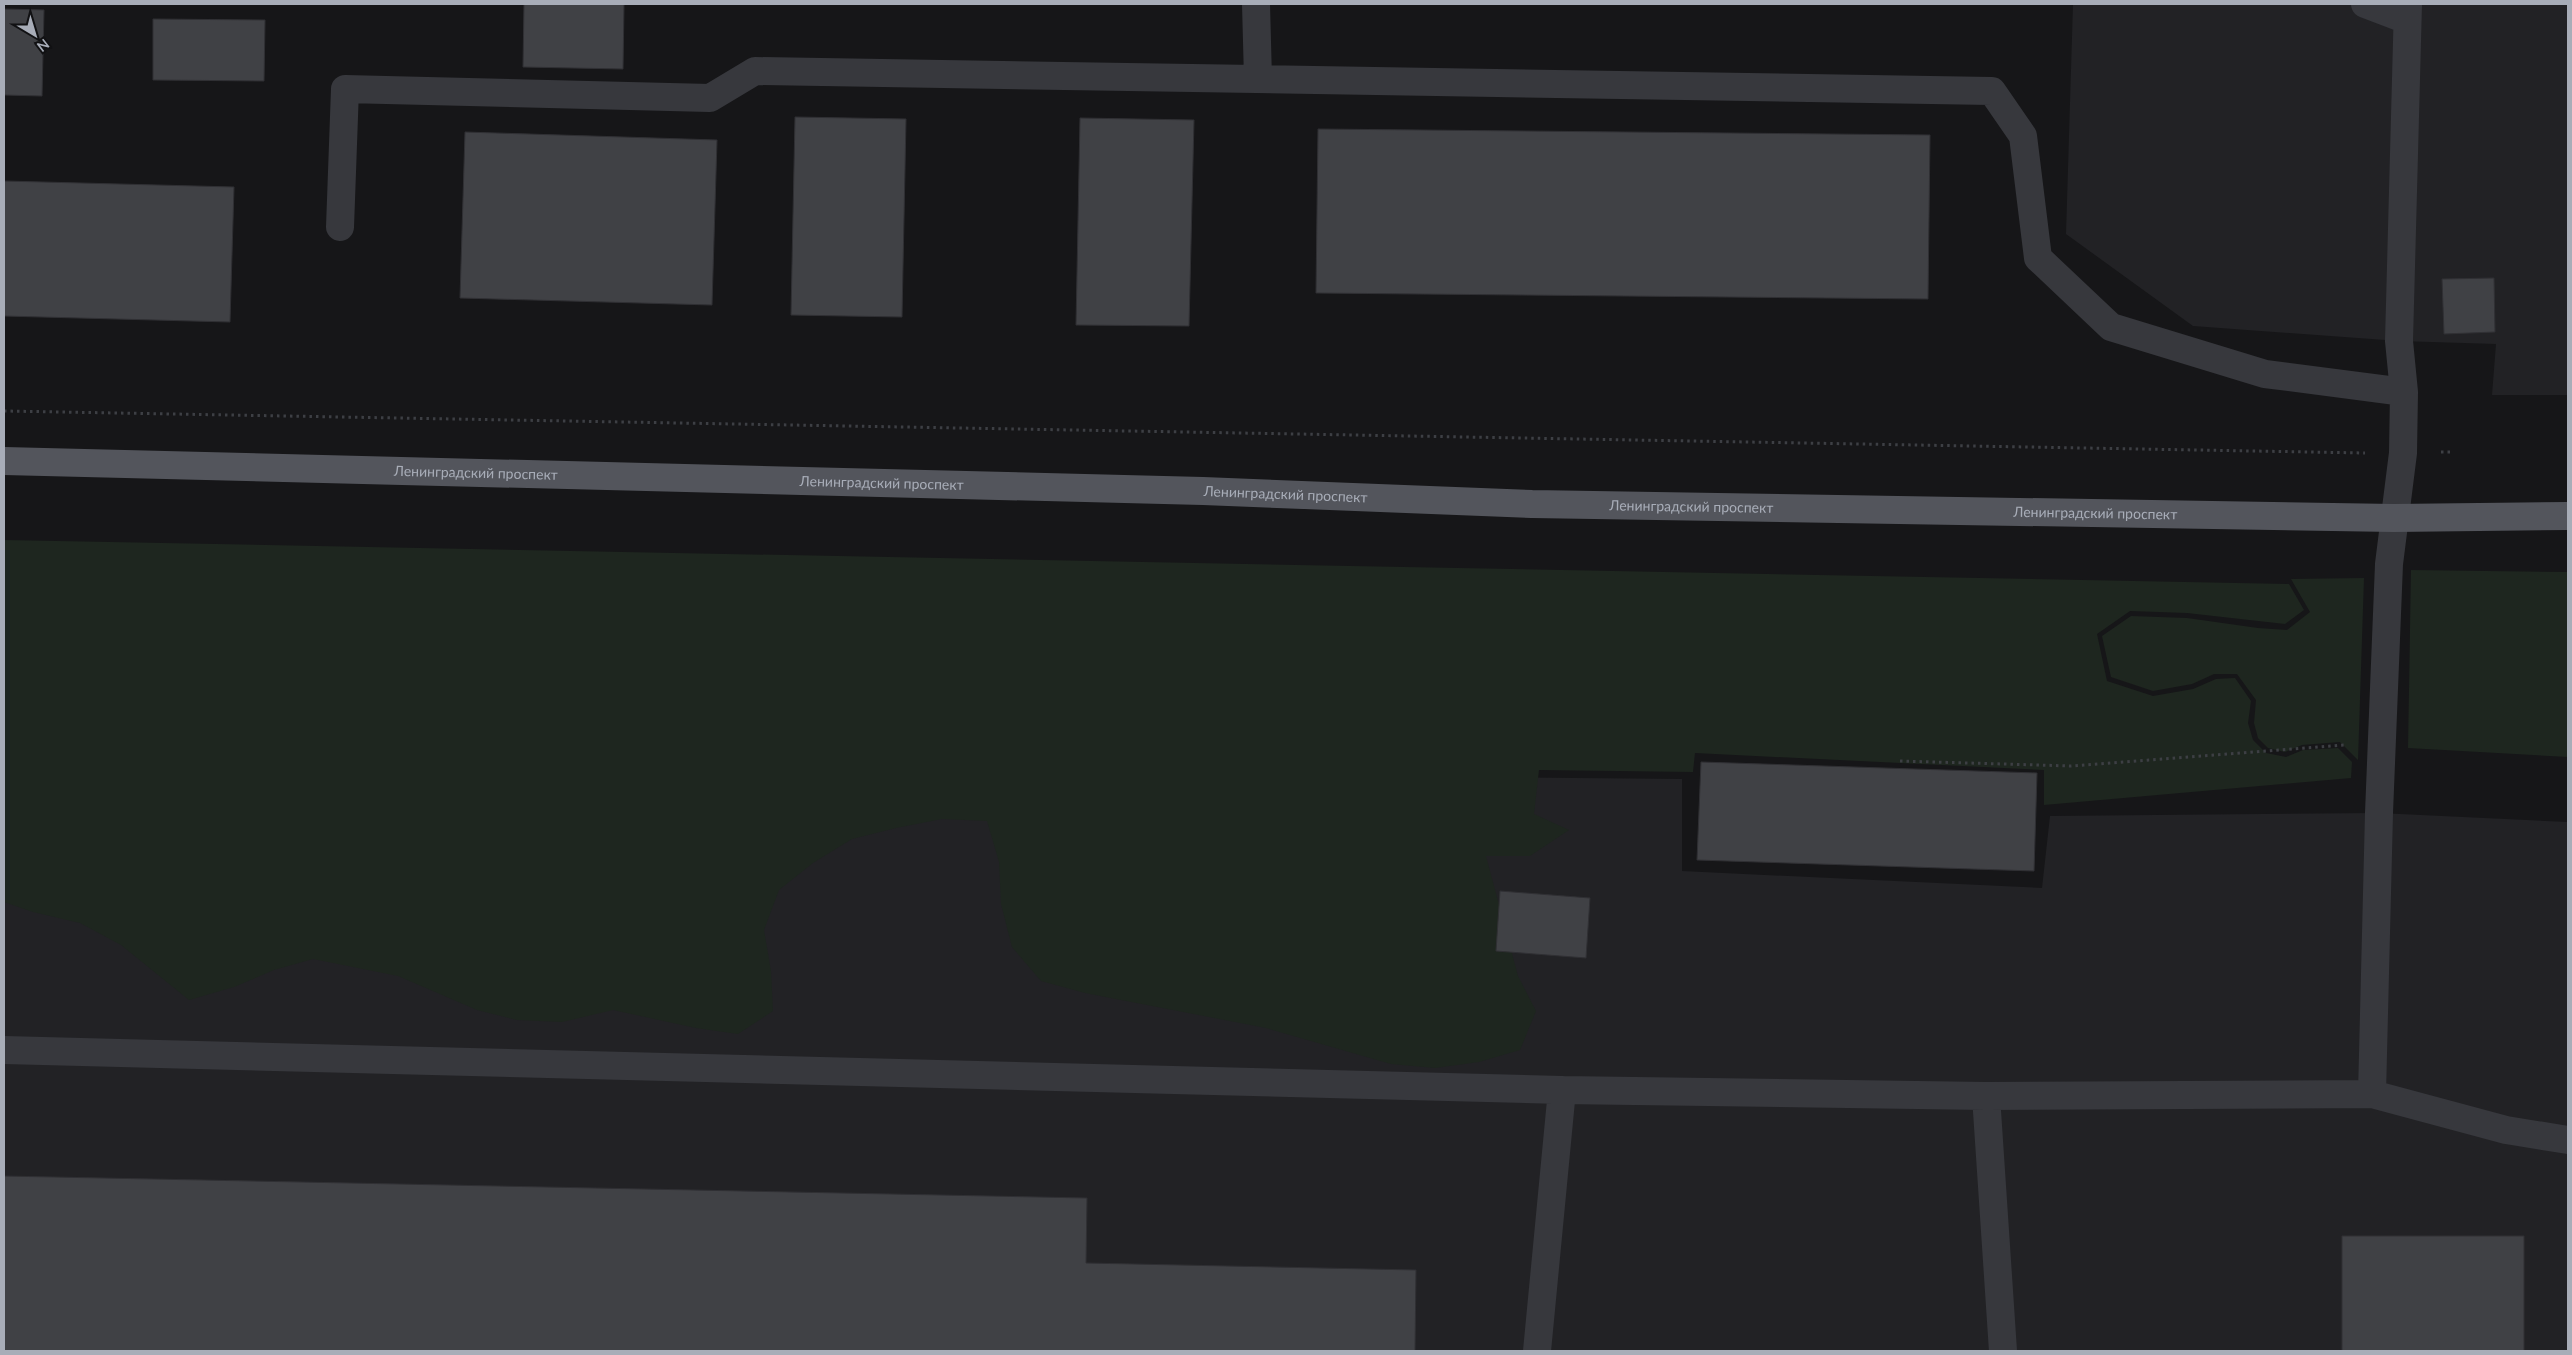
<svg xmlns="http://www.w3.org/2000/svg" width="2572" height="1355" viewBox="0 0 2572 1355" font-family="Lato,sans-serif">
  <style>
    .built { fill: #222225 }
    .green { fill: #1e261f }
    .building { fill: #404145; stroke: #303034 }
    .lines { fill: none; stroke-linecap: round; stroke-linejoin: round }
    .path { stroke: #3d3f44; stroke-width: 3; stroke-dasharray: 2.5 4; stroke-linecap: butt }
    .minor { stroke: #37383d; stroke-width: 28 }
    .major { stroke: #53555c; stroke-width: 28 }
    .labels { text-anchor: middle; stroke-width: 4; stroke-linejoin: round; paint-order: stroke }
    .street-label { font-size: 14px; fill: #a8adb8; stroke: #111113 }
  </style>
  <rect width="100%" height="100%" fill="#161618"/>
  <!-- built -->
  <path class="built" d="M2073,4h495v391h-76l4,-51 -97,-3 -206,-15 -127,-92z
    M4,763l1678,16v92l360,17 8,-72 329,-3 189,9v529h-2564z"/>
  <!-- green -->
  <path class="green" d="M4,540l2285,44 15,26 -19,14 -98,-11 -57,-2 -33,23 10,47 46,15 40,-7 23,-10 19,-1 16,23 -3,22 5,17 13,13 20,4 17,-7 35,-2 14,14 -1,16 -307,27v-35l-349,-17 -2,19 -154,-2 -5,44 35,16 -39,26h-44l32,120 18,35 -16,39 -41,12 -44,6 -44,-4 -125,-36 -181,-35 -44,-12 -29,-34 -11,-43 -2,-42 -12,-41 -45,-2 -46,9 -44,11 -39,24 -34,27 -15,40 7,41 2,40 -35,23 -42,-6 -83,-18 -51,12 -45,-2 -40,-10 -79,-34 -85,-17 -39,11 -40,17 -45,13 -68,-55 -41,-22 -47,-11 -29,-10z
    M2411,570l157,2v185l-160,-9z
    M2364,578l-6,182 -18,-18 -38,3 -17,7 -17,-4 -10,-10 -4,-15 2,-23 -19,-26h-23l-22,10 -39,7 -42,-14 -9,-41 29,-20 56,2 71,10 29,2 23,-18 -19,-33z"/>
  <!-- building -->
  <path class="building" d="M524,4h100l-1,65 -100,-2z
    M4,9l40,1 -2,86 -38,-1z
    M153,19l112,1 -1,61 -111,-1z
    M795,117l111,2 -4,198 -111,-2z
    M1080,118l114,2 -5,206 -113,-1z
    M1318,129l612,6 -2,164 -612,-6z
    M465,132l252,8 -5,165 -252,-7z
    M4,181l230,6 -4,135 -226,-6z
    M2494,278l1,54 -51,2 -2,-55z
    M1701,762l336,11 -3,98 -337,-11z
    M1500,891l90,7 -4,60 -90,-7z
    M4,1176l1083,22 -1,65 330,7 -1,81h-1411z
    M2342,1236h182v115h-182z"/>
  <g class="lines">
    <!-- path -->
    <path class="path" d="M4,411l2361,42
      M2441,452h9
      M1900,761l171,5 273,-21"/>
    <!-- minor -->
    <path class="minor" d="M1256,4l2,75
      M2365,4l42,16
      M340,227l5,-138 365,9 45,-27 1237,20 31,45 15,122 73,69 154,47 139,18
      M4,1050l1558,40
      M2372,1094l7,-281 10,-249 14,-111 1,-61 -5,-51 9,-337
      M1986,1096l17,255
      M1537,1351l25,-261 424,6 386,-2 134,36 62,10"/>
    <!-- major -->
    <path class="major" id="s1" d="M4,461l1199,30 329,13 862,14 174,-2"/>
  </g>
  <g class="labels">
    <!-- street labels -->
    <g class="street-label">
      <text dy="5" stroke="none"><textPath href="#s1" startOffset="472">Ленинградский проспект</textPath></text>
      <text dy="5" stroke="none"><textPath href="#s1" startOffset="878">Ленинградский проспект</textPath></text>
      <text dy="5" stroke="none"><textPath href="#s1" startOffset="1282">Ленинградский проспект</textPath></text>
      <text dy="5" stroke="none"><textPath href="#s1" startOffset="1688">Ленинградский проспект</textPath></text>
      <text dy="5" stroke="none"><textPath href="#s1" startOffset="2092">Ленинградский проспект</textPath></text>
    </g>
  </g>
  <!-- border -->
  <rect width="2572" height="1355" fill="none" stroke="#a8adb8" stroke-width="10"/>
  <!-- north arrow -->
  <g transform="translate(35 35) rotate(142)" stroke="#111113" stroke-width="4" paint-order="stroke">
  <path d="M0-4L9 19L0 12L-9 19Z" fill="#a8adb8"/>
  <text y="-8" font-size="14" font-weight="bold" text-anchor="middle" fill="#a8adb8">N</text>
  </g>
</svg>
